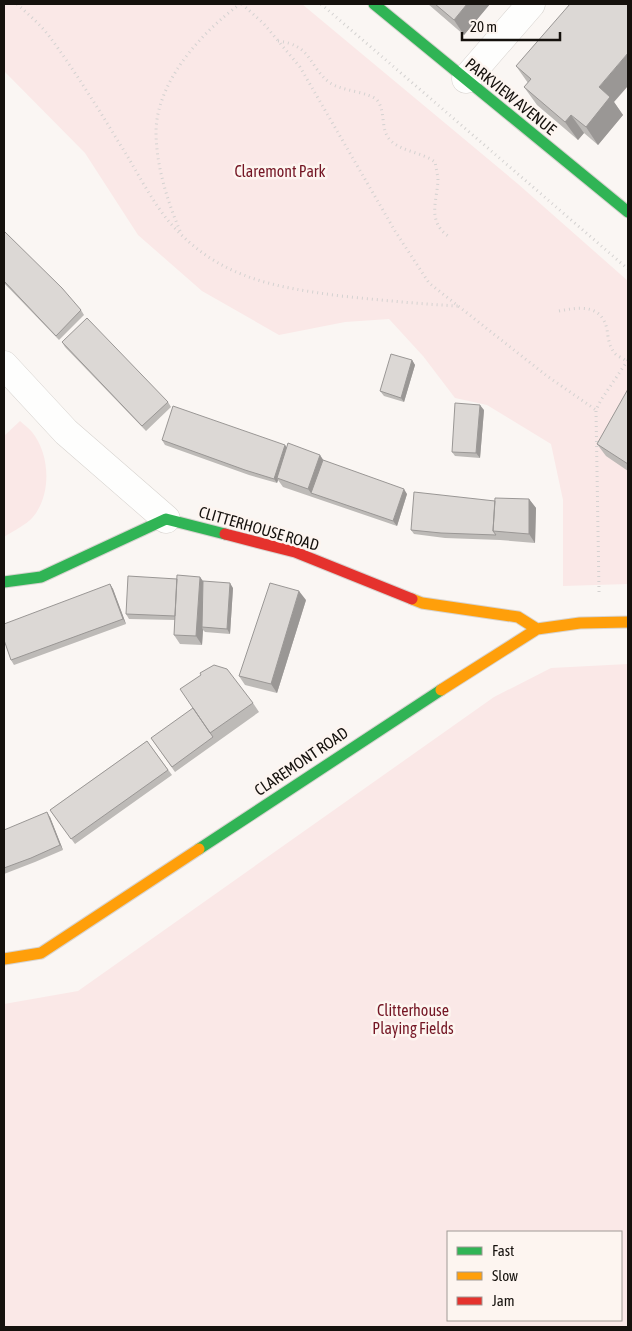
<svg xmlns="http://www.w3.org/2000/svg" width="632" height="1331" viewBox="0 0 632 1331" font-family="'Asap Condensed',sans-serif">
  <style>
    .green { fill: #fae8e7; fill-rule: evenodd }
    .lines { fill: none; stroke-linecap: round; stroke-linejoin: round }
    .street-casing { stroke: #d7d3cf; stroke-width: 29 }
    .fast-casing { stroke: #d7d3cf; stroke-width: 13 }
    .slow-casing { stroke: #d7d3cf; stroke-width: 13 }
    .jam-casing { stroke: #d7d3cf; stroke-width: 13 }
    .path { stroke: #d4d2d1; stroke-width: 3; stroke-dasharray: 1 4; stroke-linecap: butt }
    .street { stroke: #fefefd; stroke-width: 28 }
    .fast { stroke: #30b455; stroke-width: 11 }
    .slow { stroke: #ff9f0a; stroke-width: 11 }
    .jam { stroke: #e5322d; stroke-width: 11 }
    .wall { fill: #bdbab7 }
    .shaded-wall { fill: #9a9795 }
    .building { fill: #dcd8d5; stroke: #9a9795 }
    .labels { text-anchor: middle; stroke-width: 5; stroke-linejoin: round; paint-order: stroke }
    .street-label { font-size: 16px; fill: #15110d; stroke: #fdf5f0 }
    .park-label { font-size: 16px; fill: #741624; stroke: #fdf5f0 }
  </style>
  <rect width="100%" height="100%" fill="#faf6f3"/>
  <!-- green -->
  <path class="green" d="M4,4h298l216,180 110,97v303l-65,2v-86l-12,-56 -64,-39 -32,-7 -32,-42 -34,-37 -44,3 -66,13 -77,-44 -64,-56 -53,-82 -81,-82z
    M20,421c4,4 9,7 12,11 18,22 20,62 1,85 -7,8 -20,14 -29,20v-101z
    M628,664v663h-624v-323l74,-13 416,-294 57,-29zM448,1232h173v88h-173z"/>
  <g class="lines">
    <!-- street casing -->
    <g class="street-casing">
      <path id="street" d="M466,79l65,-75
        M4,365l62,67 100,87"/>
    </g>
    <!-- fast casing -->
    <g class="fast-casing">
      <path id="fast" d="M374,4l254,208
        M4,582l37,-5 125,-58 59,15
        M199,849l242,-159"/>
    </g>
    <!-- slow casing -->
    <g class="slow-casing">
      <path id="slow" d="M412,599l10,4 96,14 19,12
        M441,690l96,-61 43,-6 48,-1
        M4,959l37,-6 158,-104"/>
    </g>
    <!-- jam casing -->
    <g class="jam-casing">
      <path id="jam" d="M225,534l70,18 117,47"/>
    </g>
    <!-- path -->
    <path class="path" d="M17,4c11,10 23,20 32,32 27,36 53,79 77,118 14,23 27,49 45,70 48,54 102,63 170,72 39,4 78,8 117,10
      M242,4l22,20 36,43 95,164 34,52 118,93 49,34
      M321,4l307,265
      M278,41c34,4 30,25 52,42 12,8 39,9 47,17 9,11 3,29 13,40 12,12 32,12 45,22 1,5 2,11 3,16 0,21 -12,42 10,58
      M180,231c-13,-31 -24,-66 -24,-100 1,-50 46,-99 84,-127
      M559,311c21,-4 42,-7 48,18 1,8 2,17 7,23 2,4 9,6 12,9
      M599,592l-3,-182 5,-10 27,-40"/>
    <!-- street -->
    <use href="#street" class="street"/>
    <!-- fast -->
    <use href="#fast" class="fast"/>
    <!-- slow -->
    <use href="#slow" class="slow"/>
    <!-- jam -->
    <use href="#jam" class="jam"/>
  </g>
  <!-- wall -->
  <path class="wall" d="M428,4h62l-26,31z
    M516,66l98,36 9,13 -25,30 -14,-12 -6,7 -41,-35 -13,-18 4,-4z
    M4,231l77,79 3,5 -25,25 -55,-57z
    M62,342l106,60 3,5 -25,24 -81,-84z
    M412,360l3,5 -11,37 -20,-6 -4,-5z
    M628,389v82l-22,-15 -9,-12z
    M484,410l-4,48 -25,-2 -3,-4z
    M162,440l123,5 1,2 37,13 84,34 -10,32 -114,-39 -5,-7 -1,3 -28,-8 -84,-30z
    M529,499l7,9 -1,35 -35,-3 -55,-2 -31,-4 -3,-4 84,-29z
    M203,581l30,7 -3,46 -25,-2 -2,-2 -1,15 -22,-1 -6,-9 1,-15 -46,-1 -3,-5z
    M110,584l3,5 13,35 -112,41 -3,-5z
    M306,600l-29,93 -32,-8 -6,-9z
    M253,703l6,9 -84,60 -24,-34z
    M147,741l25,34 -97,69 -25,-34z
    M50,817l13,33 -28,12 -31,12v-44z"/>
  <!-- shaded-wall -->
  <path class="shaded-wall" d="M467,4h23l-26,31 -10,-15z
    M628,53v33l-14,16 9,13 -25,30 -12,-18 13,-40z
    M571,115l13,18 -6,7 -13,-18z
    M412,360l3,5 -11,37 -3,-4z
    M480,405l4,5 -4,48 -4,-5z
    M285,445l3,5 -11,28 1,2 -1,3 -3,-4z
    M320,455l6,9 -15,29 -3,-4z
    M404,489l3,5 -10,32 -4,-5z
    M529,499l7,9 -1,35 -6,-9z
    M200,577l7,9 -5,41 1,3 -1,15 -6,-9z
    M230,583l3,5 -3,46 -3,-5z
    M110,584l3,5 13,35 -3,-5z
    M299,591l7,9 -29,93 -6,-9z
    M47,812l3,5 13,33 -3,-5z"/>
  <!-- building -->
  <path class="building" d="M435,4h32l-13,16z
    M570,4h58v49l-29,34 11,10 -24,30 -15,-12 -6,7 -41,-35 7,-8 -15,-13z
    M4,231l58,57 19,22 -25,26 -52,-55z
    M87,318l81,84 -26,24 -80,-84z
    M391,354l21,6 -11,38 -21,-7z
    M628,389v75l-31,-20z
    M455,403l25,2 -4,48 -24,-1z
    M173,406l112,39 -11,34 -29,-9 -83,-30z
    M288,443l32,12 -12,34 -31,-11z
    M323,460l81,29 -11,32 -82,-28z
    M414,492l81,9 -2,30 3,4 -55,-2 -30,-3z
    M495,498l34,1v35l-36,-3z
    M177,575l23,2 -4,59 -22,-1z
    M128,576l49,3 -2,37 -49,-2z
    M203,581l27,2 -3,46 -25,-2z
    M270,583l29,8 -28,93 -32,-8z
    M110,584l13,35 -112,41 -7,-20v-16z
    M214,665l13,4 26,34 -43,30 -30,-44 21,-14 -1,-2z
    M193,708l20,29 -41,30 -21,-29z
    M147,741l21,29 -97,69 -21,-29z
    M47,812l13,33 -29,13 -27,10v-38z"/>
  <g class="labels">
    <!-- street labels -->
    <g class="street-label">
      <text transform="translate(511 96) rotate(39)" y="6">PARKVIEW AVENUE</text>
      <text transform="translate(259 528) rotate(16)" y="6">CLITTERHOUSE ROAD</text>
      <text transform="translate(301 761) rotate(-34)" y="6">CLAREMONT ROAD</text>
    </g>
    <!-- park labels -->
    <g class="park-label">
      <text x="280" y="177">Claremont Park</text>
      <text x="413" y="1016">Clitterhouse<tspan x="413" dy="18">Playing Fields</tspan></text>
    </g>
  </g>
  <!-- border -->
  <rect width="632" height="1331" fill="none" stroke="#15110d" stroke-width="10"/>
  <!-- legend -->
  <rect x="447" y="1231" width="175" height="90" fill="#fdf5f0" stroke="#a09a95"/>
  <rect x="457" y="1247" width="25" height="8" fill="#30b455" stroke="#a09a95"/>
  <text x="492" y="1256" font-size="15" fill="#15110d">Fast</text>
  <rect x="457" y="1272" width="25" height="8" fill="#ff9f0a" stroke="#a09a95"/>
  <text x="492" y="1281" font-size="15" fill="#15110d">Slow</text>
  <rect x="457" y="1297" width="25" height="8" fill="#e5322d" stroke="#a09a95"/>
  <text x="492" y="1306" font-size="15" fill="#15110d">Jam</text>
  <!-- scale -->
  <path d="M462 32v8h98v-8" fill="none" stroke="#15110d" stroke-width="2.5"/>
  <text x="470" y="32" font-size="15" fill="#15110d" stroke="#fdf5f0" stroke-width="4" paint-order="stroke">20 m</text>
</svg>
